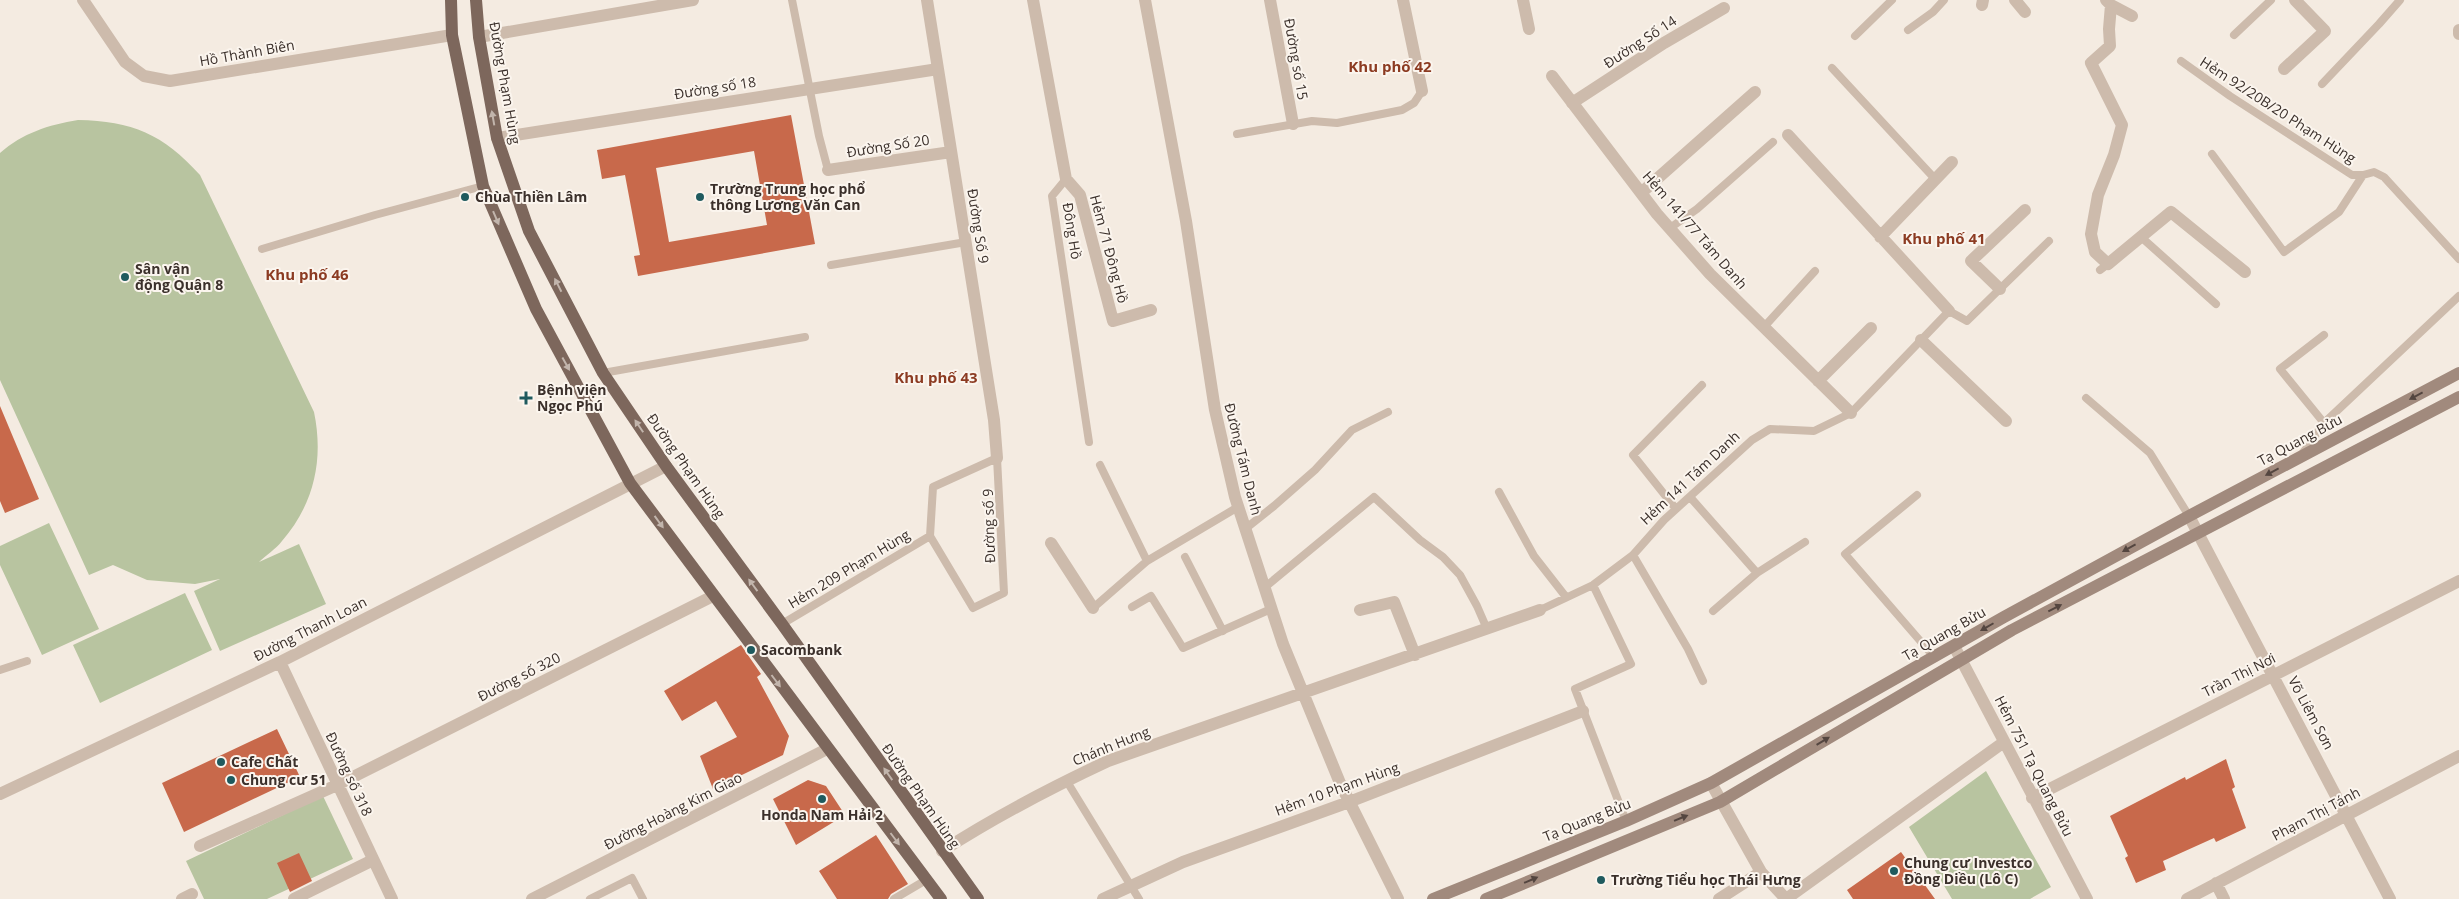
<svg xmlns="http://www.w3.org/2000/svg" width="2459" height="899" viewBox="0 0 2459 899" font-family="'Open Sans',sans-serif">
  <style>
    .green { fill: #b8c4a0 }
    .building { fill: #c8694b; fill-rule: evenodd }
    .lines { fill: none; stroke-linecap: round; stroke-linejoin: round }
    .lane { stroke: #cdbbac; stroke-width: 8 }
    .street { stroke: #cdbbac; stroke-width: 12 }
    .secondary { stroke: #a18a7d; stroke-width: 12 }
    .primary { stroke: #7d675c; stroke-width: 12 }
    .oneway { fill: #c2b5ac }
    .oneway2 { fill: #544640 }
    .poi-dot { fill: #1f5a5e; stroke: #fbf5ee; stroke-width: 2 }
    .labels { text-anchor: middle; stroke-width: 4; stroke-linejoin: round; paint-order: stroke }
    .street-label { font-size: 14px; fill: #3b302b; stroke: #fbf5ee }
    .poi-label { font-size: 14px; font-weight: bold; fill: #3b302b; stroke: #fbf5ee; text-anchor: start }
    .neighbourhood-label { font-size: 15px; font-weight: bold; fill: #8c3b22; stroke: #fbf5ee }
  </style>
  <rect width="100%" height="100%" fill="#f4ebe1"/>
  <!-- green -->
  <path class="green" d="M78,120c54,1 85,14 122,55l114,237c10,48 0,92 -32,129 -6,8 -16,14 -23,21l40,-18 27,60 -106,47 -26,-60 26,-12 -25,5 -48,-4 -34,-15 -24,10 -89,-195v-227c23,-20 48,-28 78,-33z
    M49,523l50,106 -57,26 -42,-90v-19z
    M185,593l27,57 -112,53 -27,-58z
    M1986,771l65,116 -21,12h-78l-43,-72z
    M323,796l30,63 -86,40h-63l-18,-38z"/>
  <!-- building -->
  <path class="building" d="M791,115l24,129 -177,32 -4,-20 6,-1 -15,-80 -23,4 -5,-29zM754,151l13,74 -98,17 -13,-74z
    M0,406l39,93 -34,14 -5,-12z
    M741,645l20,29 -4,3 32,59 -6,19 -70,34 -13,-33 37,-19 -21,-36 -34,20 -18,-30z
    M277,729l23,48 -116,55 -22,-49z
    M2226,759l9,28 -3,2 14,39 -30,14 -2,-4 -51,23 3,9 -30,13 -11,-25 3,-2 -18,-40 75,-39 1,3z
    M808,780l18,6 19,29 -49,30 -23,-46z
    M876,835l32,49 -17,10 -3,5h-51l-18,-28z
    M1901,852l34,47h-82l-6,-9z
    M299,853l13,28 -22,11 -13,-29z"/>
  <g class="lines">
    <!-- lane -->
    <path class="lane" d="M792,0l27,136 9,34
      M1908,30l25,-18 11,-12
      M2234,35l37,-35
      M1855,36l37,-36
      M2181,61l49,35 122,79h11
      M1832,68l104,112
      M2322,84l57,-60 21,-24
      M1237,134l75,-13 25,2 65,-13 12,-7 8,-12
      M2212,154l72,98 55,-40 24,-37 11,-3 10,5 75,82
      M1066,179l-14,17 37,246
      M1670,228l27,-19 76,-67
      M2141,237l75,67
      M262,249l113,-34 108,-29
      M831,265l135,-23
      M2100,270l8,-6
      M1764,327l51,-56
      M2324,335l-44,34 44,54
      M603,373l202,-36
      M2086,398l64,55 39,63
      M2302,454l22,-31 135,-127
      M1100,465l47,96
      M1499,492l35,64 32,41
      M1917,495l-72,59 90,104
      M1690,497l67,76
      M1676,509l-43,-54 69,-70
      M1245,529l29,-23 41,-36 37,-40 36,-18
      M1633,555l55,94 15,32
      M1185,557l38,74
      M1593,585l38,79 -56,25 51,132
      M1264,588l110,-91 46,43 23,17 17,18 17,31 10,23
      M1132,607l19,-11 32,52 88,-39
      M1093,608l54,-47 91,-54
      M1540,610l53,-25 40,-30 31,-35 88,-80 18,-11 44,2 37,-18 98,-102 18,10 82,-80
      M1713,611l44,-38 48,-31
      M782,624l148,-88 3,-49 64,-29 7,135 -31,15 -43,-72
      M0,670l27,-9
      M1066,780l73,119
      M590,899l42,-21 11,21
      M894,899l32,-19"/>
    <!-- street -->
    <path class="street" d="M83,0l42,62 19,14 26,5 282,-46
      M927,0l67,420 3,38
      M1033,0l33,179 14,16 33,126 38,-11
      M1145,0l41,221 29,189 20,87 48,147 57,139 58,116
      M1270,0l23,124
      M1403,0l19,91
      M1523,0l6,29
      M2015,0l10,12
      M2106,0l5,5 -2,24 1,17 -19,17 31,62 -8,30 -16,40 -7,39 4,18 13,12 63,-52 74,60
      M1982,5l1,-5
      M2111,5l21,11
      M2459,30v4
      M479,37l214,-37
      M2284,69l41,-38 -30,-31
      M1552,76l105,138 53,60 141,139
      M1572,103l92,-60 60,-35
      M1788,135l161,176
      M497,138l441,-69
      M828,170l123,-18
      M1641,193l114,-101
      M1880,237l72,-75
      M2000,289l-29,-28 54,-51
      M1921,340l85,81
      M1818,381l53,-53
      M2189,516l201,383
      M1051,543l42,65
      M1360,610l34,-8 21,53
      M1954,646l133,253
      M280,662l112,237
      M1711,783l50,89 25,27
      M0,794l280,-132 386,-196
      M2032,798l427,-217
      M200,846l137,-61 376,-189
      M942,851c53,-34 108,-63 166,-90l432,-151
      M2216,883l8,16
      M182,899l10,-5
      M294,899l79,-39
      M532,899l295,-150
      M1103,899l80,-37 166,-60 234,-91
      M1719,899l42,-27
      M1786,899l218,-157
      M2187,899l272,-143"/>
    <!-- secondary -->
    <path class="secondary" d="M1433,899l193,-78 85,-38 293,-166 185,-101 270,-143
      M1486,899l234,-97 292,-172 447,-233"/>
    <!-- primary -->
    <path class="primary" d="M451,0l1,35 31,151 53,123 94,174 311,416
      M476,0l3,37 18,101 32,93 74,142 63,93 116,158 196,275"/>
  </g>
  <!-- one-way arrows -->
  <defs><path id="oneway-solid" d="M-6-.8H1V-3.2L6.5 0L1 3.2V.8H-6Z" transform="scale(1.25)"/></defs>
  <g class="oneway">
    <use href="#oneway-solid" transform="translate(493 118) rotate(-100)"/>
    <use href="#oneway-solid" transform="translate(496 218) rotate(67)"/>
    <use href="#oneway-solid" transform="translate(558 285) rotate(-117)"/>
    <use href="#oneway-solid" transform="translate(566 364) rotate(61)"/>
    <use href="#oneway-solid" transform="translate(639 426) rotate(-124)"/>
    <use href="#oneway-solid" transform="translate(659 522) rotate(54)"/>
    <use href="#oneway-solid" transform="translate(753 585) rotate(-126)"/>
    <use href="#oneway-solid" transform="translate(776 681) rotate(53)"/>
    <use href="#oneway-solid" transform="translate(888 774) rotate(-125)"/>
    <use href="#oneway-solid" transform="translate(895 839) rotate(53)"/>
  </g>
  <g class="oneway2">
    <use href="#oneway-solid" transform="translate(2416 396) rotate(152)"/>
    <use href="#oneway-solid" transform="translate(2272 472) rotate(152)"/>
    <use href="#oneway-solid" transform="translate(2129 548) rotate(151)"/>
    <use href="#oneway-solid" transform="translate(2055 608) rotate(-27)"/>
    <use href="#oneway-solid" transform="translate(1987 627) rotate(150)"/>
    <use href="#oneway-solid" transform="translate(1823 741) rotate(-31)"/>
    <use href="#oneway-solid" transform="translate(1681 818) rotate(-22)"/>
    <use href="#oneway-solid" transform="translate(1531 880) rotate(-23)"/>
  </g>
  <!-- markers -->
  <g class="poi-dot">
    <circle cx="465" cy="197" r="5"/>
    <circle cx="700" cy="197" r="5"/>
    <circle cx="125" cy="277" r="5"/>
    <path d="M523.5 390.5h5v5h5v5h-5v5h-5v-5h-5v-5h5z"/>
    <circle cx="751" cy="650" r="5"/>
    <circle cx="221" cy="762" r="5"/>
    <circle cx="231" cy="780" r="5"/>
    <circle cx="822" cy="799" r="5"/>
    <circle cx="1894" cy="871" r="5"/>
    <circle cx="1601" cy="880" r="5"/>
  </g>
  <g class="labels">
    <!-- street labels -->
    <g class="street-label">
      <text transform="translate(1640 42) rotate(-33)" y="5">Đường Số 14</text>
      <text transform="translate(247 53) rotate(-10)" y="5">Hồ Thành Biên</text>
      <text transform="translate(1296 59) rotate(80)" y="5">Đường số 15</text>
      <text transform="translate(505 83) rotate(80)" y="5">Đường Phạm Hùng</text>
      <text transform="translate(715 88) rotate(-9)" y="5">Đường số 18</text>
      <text transform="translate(2278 110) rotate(33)" y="5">Hẻm 92/20B/20 Phạm Hùng</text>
      <text transform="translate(888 146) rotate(-9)" y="5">Đường Số 20</text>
      <text transform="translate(978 226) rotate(81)" y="5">Đường Số 9</text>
      <text transform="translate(1695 230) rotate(49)" y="5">Hẻm 141/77 Tám Danh</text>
      <text transform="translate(1072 231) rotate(81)" y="5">Đông Hồ</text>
      <text transform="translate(1109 249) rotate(75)" y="5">Hẻm 71 Đông Hồ</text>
      <text transform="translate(2300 440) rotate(-28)" y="5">Tạ Quang Bửu</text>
      <text transform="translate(1243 459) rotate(76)" y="5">Đường Tám Danh</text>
      <text transform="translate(686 466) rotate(55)" y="5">Đường Phạm Hùng</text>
      <text transform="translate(1690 478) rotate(-43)" y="5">Hẻm 141 Tám Danh</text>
      <text transform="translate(989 526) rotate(-92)" y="5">Đường số 9</text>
      <text transform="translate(849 569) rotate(-31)" y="5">Hẻm 209 Phạm Hùng</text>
      <text transform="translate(310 629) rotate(-27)" y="5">Đường Thanh Loan</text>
      <text transform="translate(1944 634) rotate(-30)" y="5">Tạ Quang Bửu</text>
      <text transform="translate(2239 675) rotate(-27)" y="5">Trần Thị Nơi</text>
      <text transform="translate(519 677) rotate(-27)" y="5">Đường số 320</text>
      <text transform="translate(2311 713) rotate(62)" y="5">Võ Liêm Sơn</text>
      <text transform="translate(1111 746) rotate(-22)" y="5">Chánh Hưng</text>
      <text transform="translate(2034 766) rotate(63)" y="5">Hẻm 751 Tạ Quang Bửu</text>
      <text transform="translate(349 774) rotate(65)" y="5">Đường số 318</text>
      <text transform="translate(1337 789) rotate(-20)" y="5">Hẻm 10 Phạm Hùng</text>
      <text transform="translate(921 796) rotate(55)" y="5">Đường Phạm Hùng</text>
      <text transform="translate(673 811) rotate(-27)" y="5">Đường Hoàng Kim Giao</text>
      <text transform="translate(2316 814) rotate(-28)" y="5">Phạm Thị Tánh</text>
      <text transform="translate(1587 820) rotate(-22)" y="5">Tạ Quang Bửu</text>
    </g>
    <!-- poi labels -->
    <g class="poi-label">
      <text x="710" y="194">Trường Trung học phổ<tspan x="710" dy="16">thông Lương Văn Can</tspan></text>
      <text x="475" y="202">Chùa Thiền Lâm</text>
      <text x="135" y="274">Sân vận<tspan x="135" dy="16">động Quận 8</tspan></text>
      <text x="537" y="395">Bệnh viện<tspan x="537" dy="16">Ngọc Phú</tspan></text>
      <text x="761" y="655">Sacombank</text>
      <text x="231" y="767">Cafe Chất</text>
      <text x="241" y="785">Chung cư 51</text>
      <text x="822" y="820" text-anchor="middle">Honda Nam Hải 2</text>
      <text x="1904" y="868">Chung cư Investco<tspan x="1904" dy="16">Đồng Diều (Lô C)</tspan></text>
      <text x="1611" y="885">Trường Tiểu học Thái Hưng</text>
    </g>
    <!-- neighbourhood labels -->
    <g class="neighbourhood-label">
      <text x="1390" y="72">Khu phố 42</text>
      <text x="1944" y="244">Khu phố 41</text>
      <text x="307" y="280">Khu phố 46</text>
      <text x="936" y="383">Khu phố 43</text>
    </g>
  </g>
</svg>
